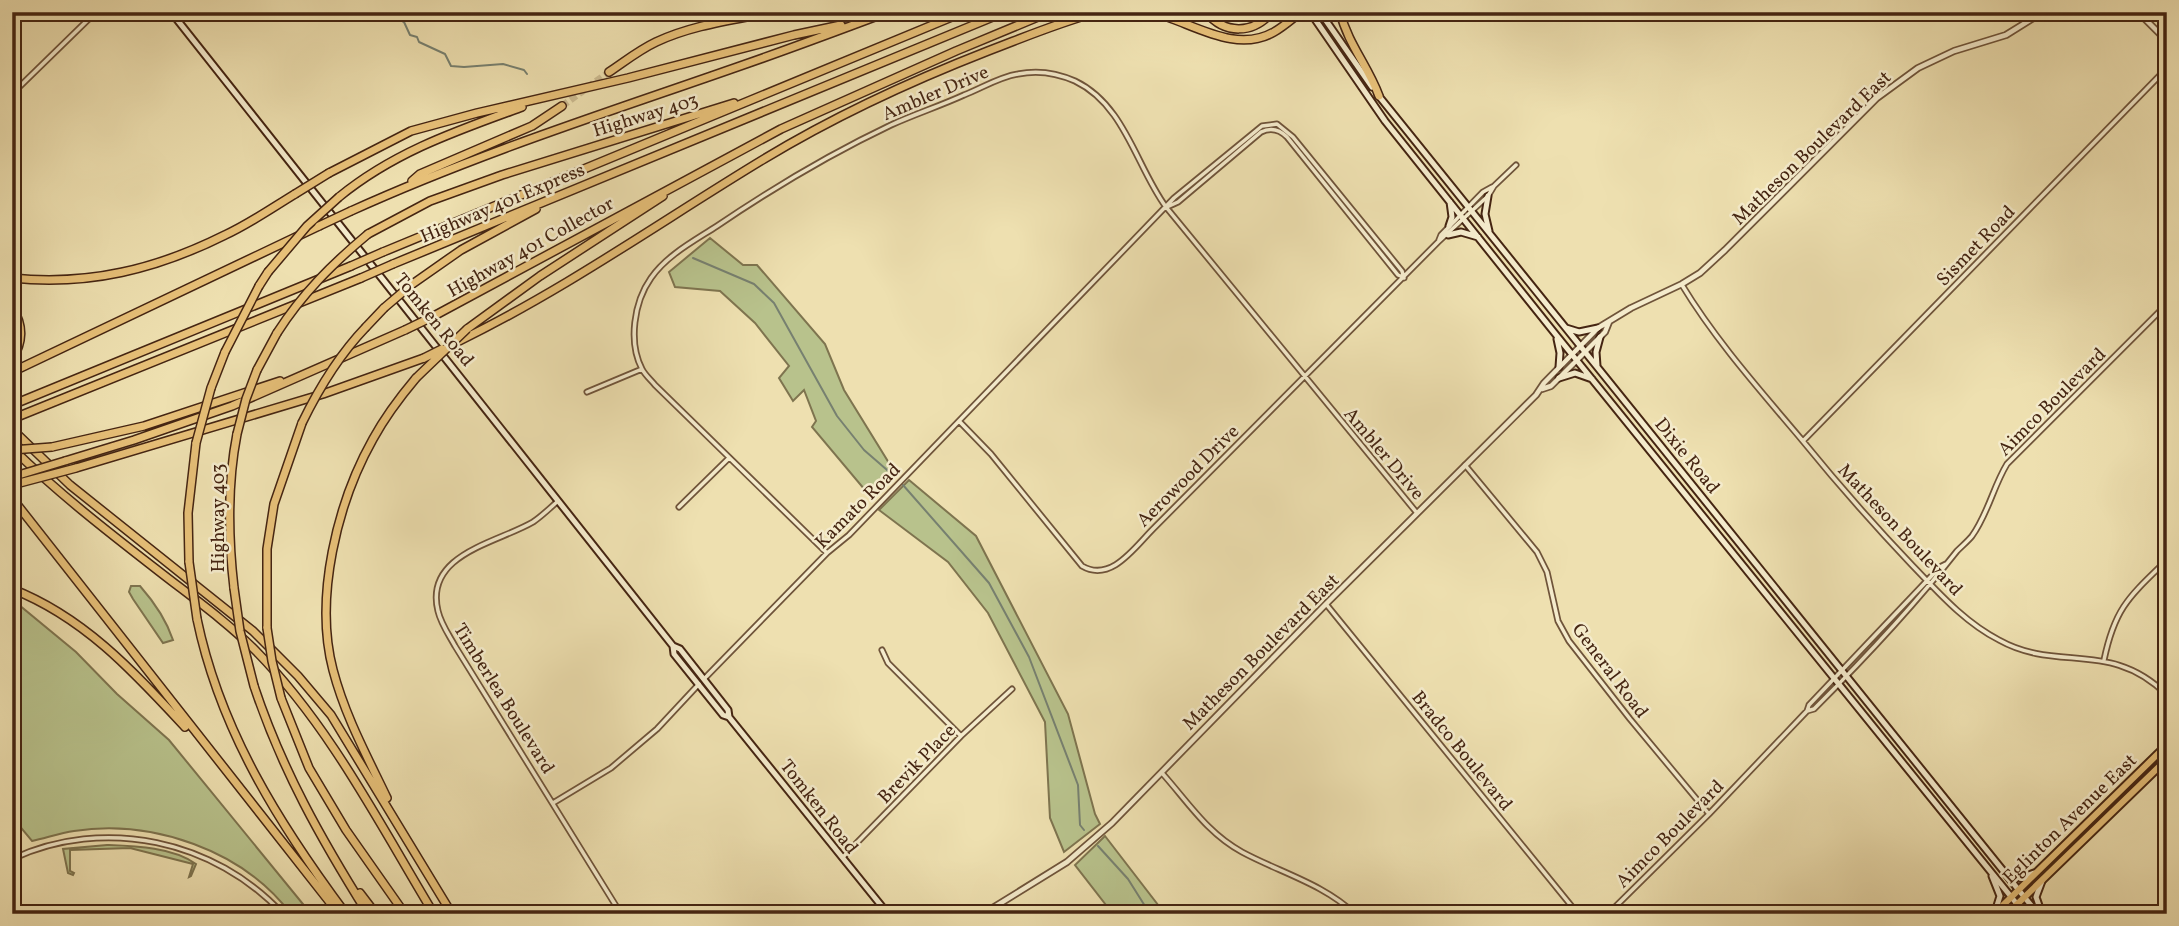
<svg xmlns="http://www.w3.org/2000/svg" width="2179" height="926" viewBox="0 0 2179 926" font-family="Vollkorn,serif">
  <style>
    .green { fill: #b8c28c; stroke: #7e744f; stroke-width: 2 }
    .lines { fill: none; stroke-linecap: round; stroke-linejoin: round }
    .stream { stroke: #778070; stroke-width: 2 }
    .motorway-tunnel { stroke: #ccbb90; stroke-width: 7; stroke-dasharray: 7 3.5; stroke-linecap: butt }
    .minor-casing { stroke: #6f543a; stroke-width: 7 }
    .tertiary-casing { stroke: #6f543a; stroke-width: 8 }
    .secondary-casing { stroke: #452512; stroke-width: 9 }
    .primary-casing { stroke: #452512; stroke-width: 10 }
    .motorway-casing { stroke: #452512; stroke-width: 10 }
    .minor { stroke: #f4ebcc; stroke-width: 3.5 }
    .tertiary { stroke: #f4ebcc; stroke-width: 4.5 }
    .secondary { stroke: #f4ebcc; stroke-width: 5 }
    .primary { stroke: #e7c078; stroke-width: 6 }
    .motorway { stroke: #e7c078; stroke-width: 7 }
    .motorway-bridge-casing { stroke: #452512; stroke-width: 10; stroke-linecap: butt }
    .motorway-bridge { stroke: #e7c078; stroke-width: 7 }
    .labels { text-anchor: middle; stroke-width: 5; stroke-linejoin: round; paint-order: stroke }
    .street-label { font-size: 19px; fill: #452512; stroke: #f4ebcc }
  </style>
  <rect width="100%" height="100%" fill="#eee0b0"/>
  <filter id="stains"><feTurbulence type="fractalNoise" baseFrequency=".00286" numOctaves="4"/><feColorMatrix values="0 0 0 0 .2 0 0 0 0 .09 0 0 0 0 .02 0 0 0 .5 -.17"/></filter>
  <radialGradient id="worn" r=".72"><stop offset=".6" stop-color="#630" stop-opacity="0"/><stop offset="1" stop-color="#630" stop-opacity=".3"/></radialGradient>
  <!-- green -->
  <path class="green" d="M710,238l33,27h14l68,79 19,46 45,73 8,6 -27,27 -58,-69 4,-6 -12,-31 -11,11 -14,-23 10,-12 -34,-43 -35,-32 -45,-4 -6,-15z
    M909,480l67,56 92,178 27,100 5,10 -36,28 -14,-34 -5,-96 -57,-109 -40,-51 -69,-52z
    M131,586h9c15,17 26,33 33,54l-10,3 -30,-44 -4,-7z
    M12,603l7,2 57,47 41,42 52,46 138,169 -5,5h-11c-48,-64 -139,-95 -217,-83 -14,2 -28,7 -42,10l-20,-24z
    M1105,836l60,78h-52l-38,-49z
    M107,845c28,1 66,2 89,19l-5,12 -2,1 4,-13 -63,-16 -60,2v21l4,2 -1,2 -5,-2 -5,-24z"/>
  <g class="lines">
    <!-- stream -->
    <path class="stream" d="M385,12l19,10 6,13 7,2 2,5 26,12 6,12 13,1 39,-3 21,6 3,4
      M693,258l61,26 20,19 63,113 27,34 30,26
      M903,485l86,98 40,74 49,128 2,40 4,5
      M1098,846l30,33 22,35"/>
    <!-- motorway-tunnel -->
    <path class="motorway-tunnel" d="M562,106l47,-34"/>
    <!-- minor casing -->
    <g class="minor-casing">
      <path id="minor" d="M12,94l84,-82
        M1167,207l11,-5 83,-70c10,-5 18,-3 26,5l111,138 5,2
        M1439,240l2,-5 42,-43 9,-5
        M1682,285c34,56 78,105 120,155 35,43 71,84 109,124 27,28 53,58 88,76 59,33 112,-1 168,55
        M587,392l55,-23
        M959,421l32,33 91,112c29,17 53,-19 71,-37l285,-287 50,-46 6,-10 22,-21
        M1803,441l364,-373
        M1465,465l72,87 10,20 11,49 11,20 61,78 79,95
        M558,501c-8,7 -16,15 -25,21 -36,21 -109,32 -95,89 3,13 11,24 17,35l166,268
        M679,507l50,-49
        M827,553l-172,-168c-4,-5 -10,-10 -13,-16 -14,-27 -8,-67 9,-91 16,-23 43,-37 66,-52 56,-38 113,-72 174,-101 24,-11 49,-19 73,-30 18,-7 35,-18 54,-21 19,-4 39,-1 57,7 50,24 61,85 91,126l251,306
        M1326,604l252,310
        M882,650l6,13 73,73
        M2104,660c11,-53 26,-64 63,-100
        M704,679l123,-126 22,-18 325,-337 88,-72 15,-2 16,13 109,134 2,7
        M1807,711l7,-2c50,-50 99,-102 143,-158 5,-5 11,-10 15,-15 16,-22 21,-49 35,-72l160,-160
        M1162,773c26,29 45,60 80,79 37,20 82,32 113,62
        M553,803l58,-35 46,-39 42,-45
        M843,857l118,-121 51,-47
        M12,859c92,-43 203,-19 271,55
        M1608,914l101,-100 98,-103 2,-6 131,-138 6,-3"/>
    </g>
    <!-- tertiary casing -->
    <g class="tertiary-casing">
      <path id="tertiary" d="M2138,12l29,29
        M1542,389l9,-3 54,-54 4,-10
        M983,914l84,-52 45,-39 214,-219 210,-209 8,-12 54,-55 33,-20 51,-24 18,-11 25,-23 152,-152 41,-30 36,-17 52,-16 37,-23"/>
    </g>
    <!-- secondary casing -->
    <g class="secondary-casing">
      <path id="secondary" d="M171,12l502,634 7,3 48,61 1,7 159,197
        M1310,12l75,109 172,215 468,578
        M1320,12l52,75
        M1378,95l660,819
        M1488,196l-3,18 4,17
        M1449,226l3,-9 -2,-15
        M1448,235l13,-3 17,5
        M1566,328l13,4 19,-4
        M1557,339l3,14 -1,14
        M1597,366l-1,-14 4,-15
        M1559,378l16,-5 17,6
        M673,646l1,8 49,61 6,2
        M2008,872l12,6 14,-5
        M1992,876l8,20 -5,16
        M2042,914l-6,-17 6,-16"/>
    </g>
    <!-- primary casing -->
    <g class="primary-casing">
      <path id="primary" d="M1994,914l173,-169
        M2007,914l160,-155"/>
    </g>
    <!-- motorway casing -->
    <g class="motorway-casing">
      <path id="motorway" d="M1151,12c39,9 83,43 123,20 9,-5 18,-13 27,-20
        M1206,12c19,23 47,22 66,0
        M1340,12c8,32 28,54 39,84
        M609,72c15,-10 30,-22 47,-30 36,-17 77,-22 116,-30
        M329,173l82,-42 66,-18 151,-35 166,-43 47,-10
        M412,181l8,-7 112,-48 30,-20
        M339,197c55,-45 117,-66 183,-90
        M351,211c128,-58 261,-100 392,-146 49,-17 97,-35 145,-53
        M368,234l62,-33 72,-26 232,-72
        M383,252l581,-240
        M393,264l612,-252
        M12,278c77,8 145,-9 213,-43 24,-11 47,-27 70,-41
        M411,285l50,-35 75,-41
        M259,286l9,-14
        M12,307c12,19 11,35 0,53
        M432,317l349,-188 175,-78 94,-39
        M366,327l18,-19
        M467,329l73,-53 123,-80
        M459,341c107,-52 204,-121 305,-182 71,-43 147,-78 224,-108 37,-14 72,-29 110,-39
        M257,370l20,-37
        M12,372l307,-146
        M211,388l14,-36
        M12,405l339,-139
        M12,419l349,-141
        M12,429l58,56 183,146 45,45 33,39 121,199
        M52,447l92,-21 136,-45
        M13,449c44,43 94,82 143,120 33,26 69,51 99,81 75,76 124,173 179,264
        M65,461l69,-21 98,-34 173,-76
        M76,468l247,-74 101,-36
        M12,498l327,416
        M189,562l-1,-49 8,-70
        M234,588c-6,-52 -7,-103 3,-154
        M12,589c72,28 122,83 173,138
        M197,619c23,111 82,205 149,295
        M267,628v-79l7,-45 28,-81
        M254,686c28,84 67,153 114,228
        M281,698l28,70 37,62 59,84
        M387,798c-20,-42 -42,-82 -54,-128 -19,-72 4,-167 40,-231 12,-22 27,-42 43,-61
        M360,893l16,21"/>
    </g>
    <!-- minor -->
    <use href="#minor" class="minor"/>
    <!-- tertiary -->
    <use href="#tertiary" class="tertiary"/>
    <!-- secondary -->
    <use href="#secondary" class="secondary"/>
    <!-- primary -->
    <use href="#primary" class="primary"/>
    <!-- motorway -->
    <use href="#motorway" class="motorway"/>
    <!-- motorway-bridge casing -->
    <g class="motorway-bridge-casing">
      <path id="motorway-bridge" d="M295,194l34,-21
        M319,226l32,-15
        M351,266l32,-14
        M268,272l39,-46 32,-29
        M361,278l32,-14
        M384,308l27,-23
        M405,330l27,-13
        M277,333c25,-39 55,-69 91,-99
        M225,352l34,-66
        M424,358l18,-9
        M416,378l51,-49
        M302,423c17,-35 37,-68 64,-96
        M237,434l9,-35 11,-29
        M196,443l15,-55
        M12,450l40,-3
        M12,477l53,-16
        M12,485l64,-17
        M189,562l8,57
        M234,588l6,43 14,55
        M267,628l5,33 9,37"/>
    </g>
    <!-- motorway-bridge -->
    <use href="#motorway-bridge" class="motorway-bridge"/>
  </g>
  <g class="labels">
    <!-- street labels -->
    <g class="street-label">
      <text transform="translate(935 92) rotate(-23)" y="7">Ambler Drive</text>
      <text transform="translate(645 114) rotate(-17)" y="7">Highway 403</text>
      <text transform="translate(1811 147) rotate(-44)" y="7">Matheson Boulevard East</text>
      <text transform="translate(502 202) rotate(-23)" y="7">Highway 401 Express</text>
      <text transform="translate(1975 245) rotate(-46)" y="7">Sismet Road</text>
      <text transform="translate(530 246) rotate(-29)" y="7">Highway 401 Collector</text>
      <text transform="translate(435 319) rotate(51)" y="7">Tomken Road</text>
      <text transform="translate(2051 401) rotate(-45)" y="7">Aimco Boulevard</text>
      <text transform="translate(1385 453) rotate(50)" y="7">Ambler Drive</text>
      <text transform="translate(1688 455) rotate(51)" y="7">Dixie Road</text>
      <text transform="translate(1187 475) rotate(-45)" y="7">Aerowood Drive</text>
      <text transform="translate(857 505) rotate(-45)" y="7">Kamato Road</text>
      <text transform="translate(217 518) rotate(-90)" y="7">Highway 403</text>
      <text transform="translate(1901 529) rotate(47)" y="7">Matheson Boulevard</text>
      <text transform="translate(1260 651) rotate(-45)" y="7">Matheson Boulevard East</text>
      <text transform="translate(1611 670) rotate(53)" y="7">General Road</text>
      <text transform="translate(505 698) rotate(58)" y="7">Timberlea Boulevard</text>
      <text transform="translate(1463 750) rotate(51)" y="7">Bradco Boulevard</text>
      <text transform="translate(916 763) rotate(-46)" y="7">Brevik Place</text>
      <text transform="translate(820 806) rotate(52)" y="7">Tomken Road</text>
      <text transform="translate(2069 818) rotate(-44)" y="7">Eglinton Avenue East</text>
      <text transform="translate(1669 833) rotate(-45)" y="7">Aimco Boulevard</text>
    </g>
  </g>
  <!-- margin -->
  <rect width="2179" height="926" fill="none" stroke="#eee0b0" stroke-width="42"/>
  <rect x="14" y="14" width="2151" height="898" fill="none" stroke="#452512" stroke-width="3.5"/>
  <rect x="21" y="21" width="2137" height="884" fill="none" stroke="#452512" stroke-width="2"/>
  <rect width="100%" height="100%" filter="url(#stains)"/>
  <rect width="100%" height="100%" fill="url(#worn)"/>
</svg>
